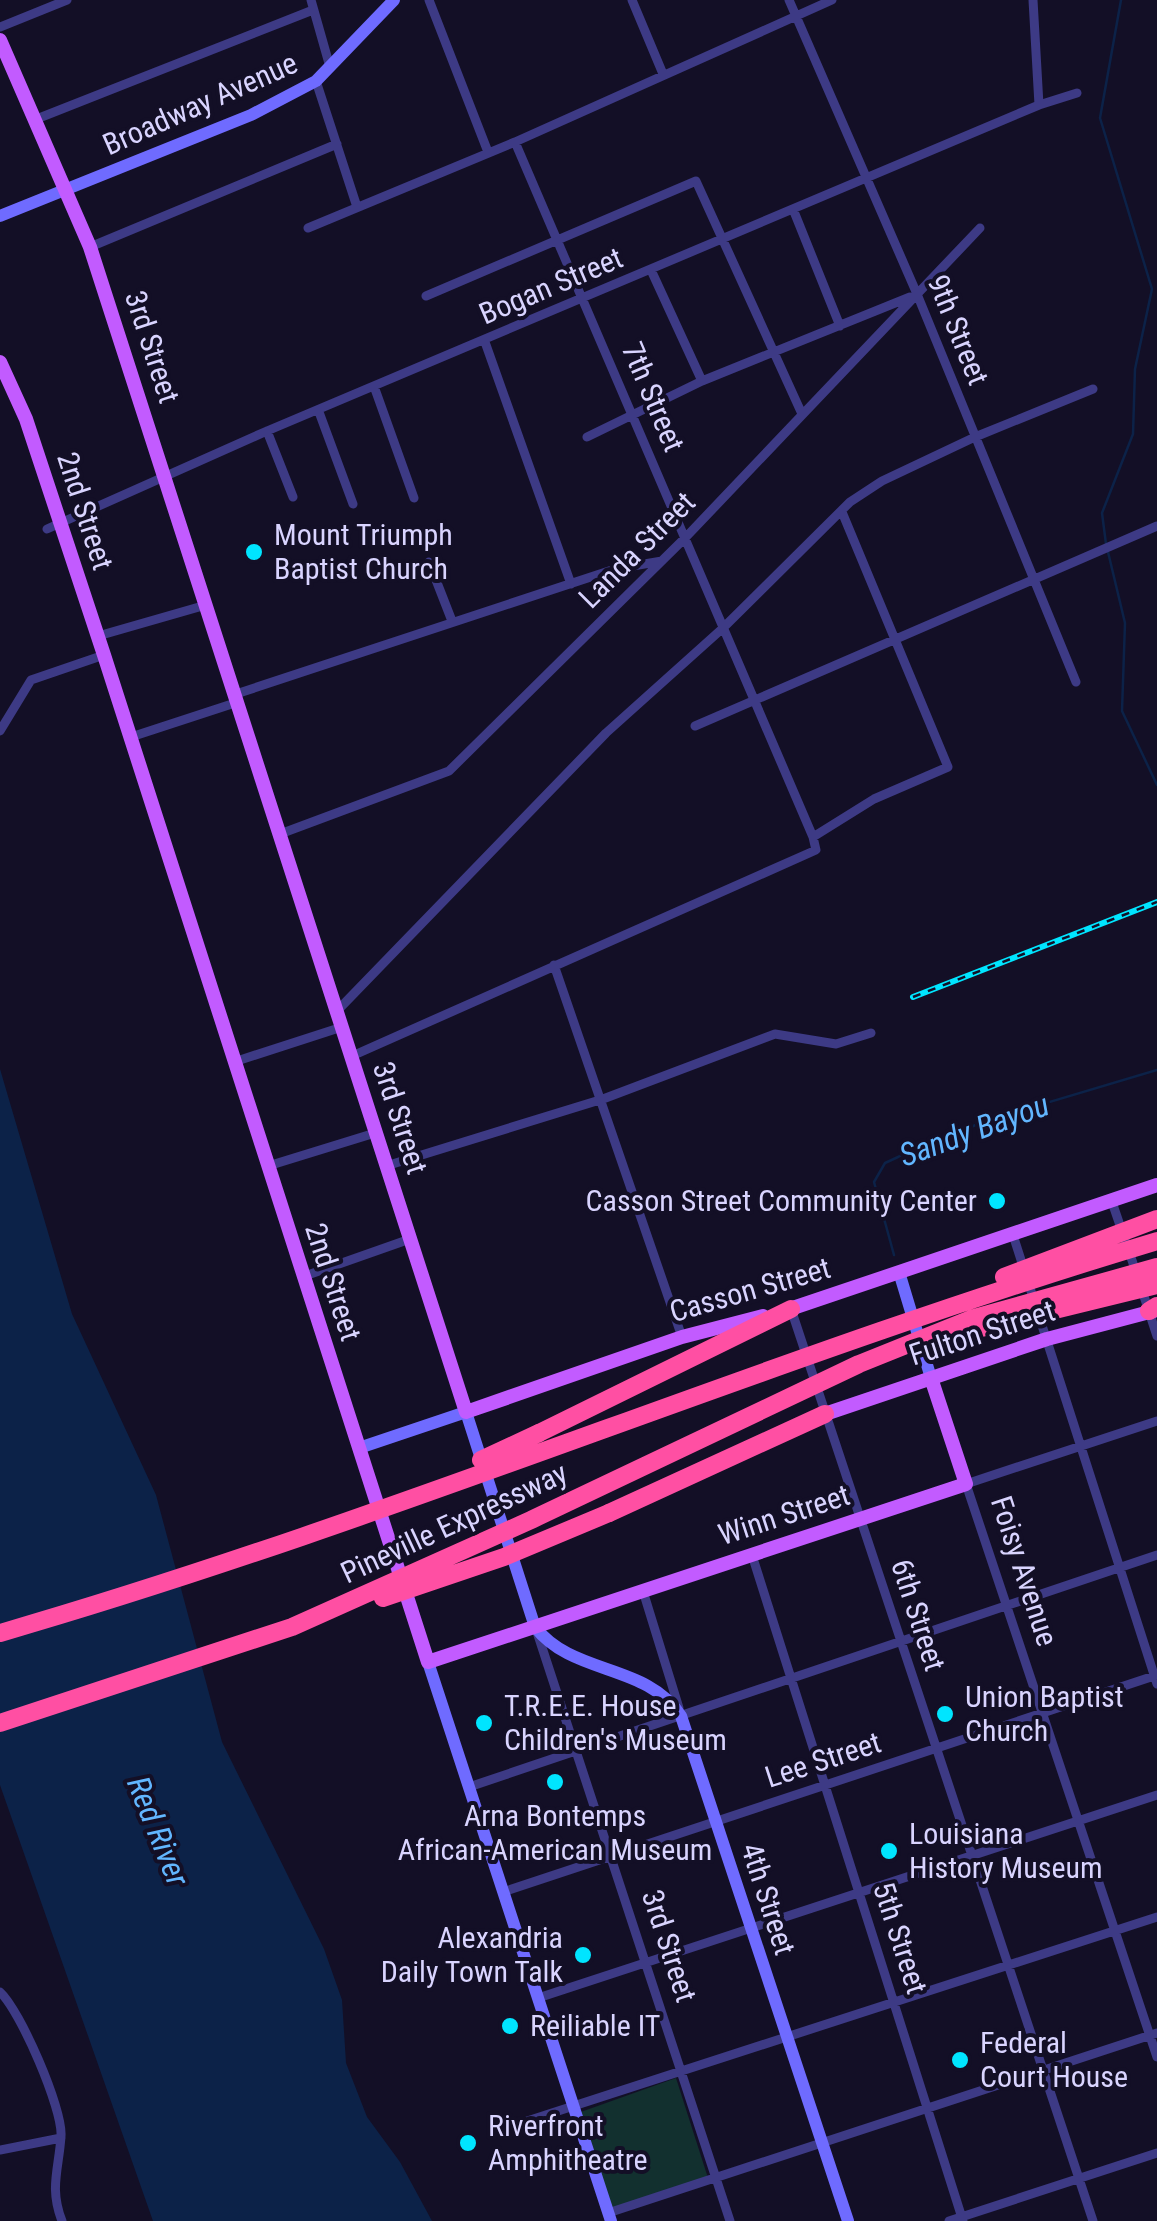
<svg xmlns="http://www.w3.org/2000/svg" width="1157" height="2221" viewBox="0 0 1157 2221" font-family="'Roboto Condensed',sans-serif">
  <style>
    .green { fill: #12302f }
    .water { fill: #0c2248 }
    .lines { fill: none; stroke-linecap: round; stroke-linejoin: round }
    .stream { stroke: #0c2248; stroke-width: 2.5 }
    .minor { stroke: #3d3a85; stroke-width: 9 }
    .secondary { stroke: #6f6bff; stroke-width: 12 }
    .primary { stroke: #c25bff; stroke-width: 14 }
    .motorway { stroke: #ff4fa3; stroke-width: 18 }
    .rail-casing { stroke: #00e5ff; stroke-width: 6 }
    .rail { stroke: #130f26; stroke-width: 2.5; stroke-dasharray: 8; stroke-linecap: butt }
    .motorway-bridge { stroke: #ff4fa3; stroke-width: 18 }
    .poi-dot { fill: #00e5ff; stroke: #130f26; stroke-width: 4 }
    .labels { text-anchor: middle; stroke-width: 8; stroke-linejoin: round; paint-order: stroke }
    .street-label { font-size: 30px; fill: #d9d4ff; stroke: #130f26 }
    .poi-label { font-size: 30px; fill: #d9d4ff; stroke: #130f26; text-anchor: start }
    .water-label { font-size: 32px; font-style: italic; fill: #62b6ff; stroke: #130f26 }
  </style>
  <rect width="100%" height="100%" fill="#130f26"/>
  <!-- green -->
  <path class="green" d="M676,2078l32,100 -99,34 -31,-99z"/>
  <!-- water -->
  <path class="water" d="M0,1069l72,245 84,181 66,247 102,207 18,51 4,63 21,54 33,45 32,59h-279l-153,-436z"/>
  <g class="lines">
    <!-- stream -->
    <path class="stream" d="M1106,544l-4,-31 31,-79 2,-65 17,-80 -52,-171 21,-118
      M1108,552l17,71 -3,88 35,74
      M894,1255l-20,-73 11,-19 37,-17 64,-25 171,-51"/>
    <!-- minor -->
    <path class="minor" d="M311,0l19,67
      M429,0l59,152
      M632,0l31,74
      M789,0l128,294 159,388
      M1033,0l6,105
      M0,27l67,-27
      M316,81l41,126
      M34,120l279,-110
      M515,142l298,695
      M793,209l47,117
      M308,228l207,-86 317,-142
      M90,247l247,-103
      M651,270l51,111
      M426,296l270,-115 106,233
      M485,342l86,242
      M375,389l39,109
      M319,412l34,92
      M267,431l26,66
      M587,437l115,-56 208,-84
      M47,529l220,-98 772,-326 38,-12
      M429,562l23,59
      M98,636l108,-31
      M236,694l379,-125 47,-8
      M695,726l462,-200
      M0,731l31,-51 73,-25
      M131,737l107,-35
      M280,834l169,-63 237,-234 294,-309
      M554,965l128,372
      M337,1011l269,-278 117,-105 127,-126 32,-21 93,-44 118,-48
      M352,1056l464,-206 -3,-13 61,-38 74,-32 -106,-255
      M237,1061l105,-34
      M268,1166l107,-33
      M386,1166l217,-67 172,-65 61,10 35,-11
      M1112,1202l24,70
      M1013,1235l144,449
      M302,1277l108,-38
      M1141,1287l16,49
      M791,1309l302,912
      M1157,1421l-191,63 191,573
      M752,1555l211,666
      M643,1591l36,117
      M536,1629l194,592
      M469,1787l688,-232
      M503,1892l654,-217
      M0,1992c20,18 63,117 61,144 -2,33 -12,52 1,85
      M538,1998l619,-203
      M518,2124l639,-207
      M0,2150l61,-12
      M608,2213l549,-180
      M949,2221l208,-68"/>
    <!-- secondary -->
    <path class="secondary" d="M0,216l251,-101 65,-34 78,-81
      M899,1272l32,106
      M359,1448l107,-36 69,215c38,49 112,36 146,89l167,505
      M428,1662l183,559"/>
    <!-- primary -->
    <path class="primary" d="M0,40l90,207 376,1165 216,-75 81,-21
      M0,362l26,57 78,236 324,1007 538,-178 -35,-106
      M784,1311l373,-126
      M825,1414l222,-75 110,-29"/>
    <!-- motorway -->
    <path class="motorway" d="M1149,1311l8,-5
      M539,1433l252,-124
      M609,1513l216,-99"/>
    <!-- rail casing -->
    <g class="rail-casing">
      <path id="rail" d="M913,997l244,-95"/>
    </g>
    <!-- rail -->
    <use href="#rail" class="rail"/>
    <!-- motorway-bridge -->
    <path class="motorway-bridge" d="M1004,1277l153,-58
      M973,1330l184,-45
      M481,1460l58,-27
      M383,1598l121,-41 105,-44
      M0,1633c391,-113 767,-275 1157,-392
      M0,1723l292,-96 239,-107 328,-156 112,-45 186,-52"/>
  </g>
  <!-- markers -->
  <g class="poi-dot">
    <circle cx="254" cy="552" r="10"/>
    <circle cx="997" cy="1201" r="10"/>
    <circle cx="945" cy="1714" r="10"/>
    <circle cx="484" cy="1723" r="10"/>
    <circle cx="555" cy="1782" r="10"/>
    <circle cx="889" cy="1851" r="10"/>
    <circle cx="583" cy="1955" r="10"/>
    <circle cx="510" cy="2026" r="10"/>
    <circle cx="960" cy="2060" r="10"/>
    <circle cx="468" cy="2143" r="10"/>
  </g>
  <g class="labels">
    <!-- street labels -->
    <g class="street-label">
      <text transform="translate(200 104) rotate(-24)" y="10">Broadway Avenue</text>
      <text transform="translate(551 286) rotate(-23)" y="10">Bogan Street</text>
      <text transform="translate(958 330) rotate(68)" y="10">9th Street</text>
      <text transform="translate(152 347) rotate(72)" y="10">3rd Street</text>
      <text transform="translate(653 397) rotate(67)" y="10">7th Street</text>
      <text transform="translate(85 511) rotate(72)" y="10">2nd Street</text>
      <text transform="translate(637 550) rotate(-45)" y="10">Landa Street</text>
      <text transform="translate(400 1118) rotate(72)" y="10">3rd Street</text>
      <text transform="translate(333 1282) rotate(72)" y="10">2nd Street</text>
      <text transform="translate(750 1290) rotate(-16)" y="10">Casson Street</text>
      <text transform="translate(982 1333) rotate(-18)" y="10">Fulton Street</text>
      <text transform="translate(784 1515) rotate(-18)" y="10">Winn Street</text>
      <text transform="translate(454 1523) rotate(-25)" y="10">Pineville Expressway</text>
      <text transform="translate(1024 1571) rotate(72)" y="10">Foisy Avenue</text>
      <text transform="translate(918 1615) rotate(72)" y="10">6th Street</text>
      <text transform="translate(823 1760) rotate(-18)" y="10">Lee Street</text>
      <text transform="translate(768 1899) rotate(72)" y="10">4th Street</text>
      <text transform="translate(900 1938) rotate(72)" y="10">5th Street</text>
      <text transform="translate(669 1946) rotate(72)" y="10">3rd Street</text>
    </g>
    <!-- poi labels -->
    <g class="poi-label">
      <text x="274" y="545">Mount Triumph<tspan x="274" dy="34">Baptist Church</tspan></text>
      <text x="977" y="1211" text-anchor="end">Casson Street Community Center</text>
      <text x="965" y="1707">Union Baptist<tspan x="965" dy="34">Church</tspan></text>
      <text x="504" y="1716">T.R.E.E. House<tspan x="504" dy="34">Children's Museum</tspan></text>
      <text x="555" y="1826" text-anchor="middle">Arna Bontemps<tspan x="555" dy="34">African-American Museum</tspan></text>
      <text x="909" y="1844">Louisiana<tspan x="909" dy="34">History Museum</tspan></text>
      <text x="563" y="1948" text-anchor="end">Alexandria<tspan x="563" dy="34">Daily Town Talk</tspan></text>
      <text x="530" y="2036">Reiliable IT</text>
      <text x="980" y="2053">Federal<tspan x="980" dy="34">Court House</tspan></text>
      <text x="488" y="2136">Riverfront<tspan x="488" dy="34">Amphitheatre</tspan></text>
    </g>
    <!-- water labels -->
    <g class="water-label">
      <text transform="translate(974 1130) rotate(-20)" y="11">Sandy Bayou</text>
      <text transform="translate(158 1831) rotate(68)" y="11">Red River</text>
    </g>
  </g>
</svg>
